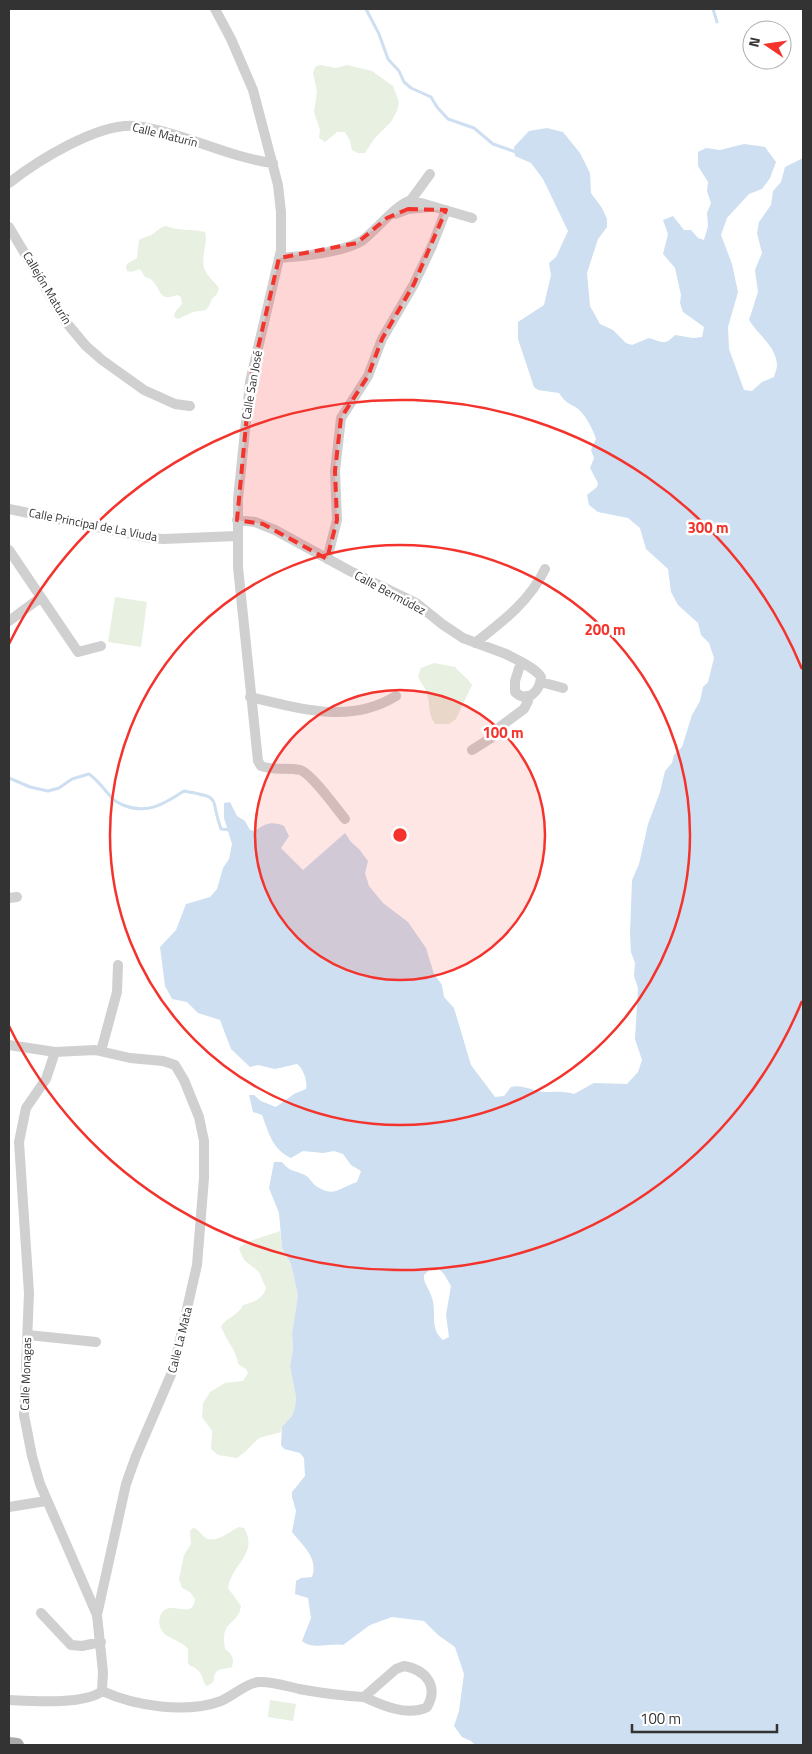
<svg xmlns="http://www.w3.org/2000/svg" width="812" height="1754" viewBox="0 0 812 1754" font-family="'Titillium Web',sans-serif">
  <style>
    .green { fill: #e7f0e1 }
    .water { fill: #cddff0; fill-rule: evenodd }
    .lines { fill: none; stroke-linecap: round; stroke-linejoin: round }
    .stream { stroke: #cddff0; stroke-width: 3 }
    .minor { stroke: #d0d0d0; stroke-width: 10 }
    .major { stroke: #ababab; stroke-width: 14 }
    .marked { fill: #f3332c; fill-opacity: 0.2; stroke: #f3332c; stroke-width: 4; stroke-dasharray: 10 6; stroke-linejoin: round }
    .ring { fill: none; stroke: #f3332c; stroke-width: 2.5 }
    .labels { text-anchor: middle; stroke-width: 5; stroke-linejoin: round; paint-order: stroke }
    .street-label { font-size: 12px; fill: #333; stroke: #fff }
    .centre { fill: #f3332c; stroke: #fff; stroke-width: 2.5 }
    .ring-label { font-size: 15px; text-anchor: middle; font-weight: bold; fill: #f3332c; stroke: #fff; stroke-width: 5; stroke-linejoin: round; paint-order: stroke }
  </style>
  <rect width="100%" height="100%" fill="#fff"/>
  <!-- green -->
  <path class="green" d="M320,65l16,3 11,-3 25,6 21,15 6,16 -2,9 -6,11 -17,17 -9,14h-7l-6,-3 -2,-9 -5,-9h-8l-12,10 -6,-4 1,-8 -6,-18 3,-21 -4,-18 2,-6z
    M166,226c13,5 25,3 39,6 3,11 -4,24 -1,36 3,8 10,13 15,20l-2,6 -5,5 -3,7 -3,4 -13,2 -15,7 -4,-2 1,-5 7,-8 -1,-7 -4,-2c-23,9 -14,-14 -32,-18l-5,-8 -9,3 -4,-1 -1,-3 1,-4 10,-6 2,-18c4,-3 8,-3 12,-5 6,-3 8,-8 15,-9z
    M115,597l32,5 -6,45 -33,-5z
    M434,663l21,4c6,7 12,10 17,18l-16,34 -7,5h-14c-8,-11 -4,-18 -8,-30 -1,-7 -7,-11 -9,-18l3,-8z
    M280,1231l2,17 9,16 7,31 -6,39 1,16 -3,16 6,31 -1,12 -3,7 -10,11 -1,5 -22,6 -14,14 -8,6 -19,-3 -7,-6 1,-18 -10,-14 1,-14 7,-11 15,-9 18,-2 5,-8 -2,-4 -8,-5c-1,-13 -12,-24 -17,-37 4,-9 16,-10 22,-22 11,-3 20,-6 23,-17l-7,-16 -15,-12 -5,-11c4,-8 32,-14 41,-18z
    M239,1527l5,1c15,26 -12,35 -16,60l13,18c-4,22 -21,12 -16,43 8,6 9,9 7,18 -4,2 -10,1 -13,3 -9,4 0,13 -13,16 -5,-9 -4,-17 -16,-20l-2,-3v-14c-8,-10 -23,-10 -27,-20 -4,-8 -1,-21 10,-21 9,-1 22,8 24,-9l-5,-7 -8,-4 -3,-9 5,-24 7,-11 -1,-13 3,-3c6,1 7,6 13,10 10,6 24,-7 33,-11z
    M270,1700l26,4 -3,17 -25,-4z"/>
  <!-- water -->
  <path class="water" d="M547,128l16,4 17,21 10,20 1,20 11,15 5,11v8l-9,12 -11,34 3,33 10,18 13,6 13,13 6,2 17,-7c13,4 16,8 26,-3l18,3 9,-1 2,-10 -21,-15 -3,-9 1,-8 -6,-27 -12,-14 5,-20 -5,-14 10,-4 11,14h7l7,8 6,2 4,-14 -1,-13 4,-10 -4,-12 1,-9 -10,-16v-14l8,-4 14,2 24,-6 21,3 11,15 -6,16 -8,11 -13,5 -22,24 -6,17 11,29 6,28 -10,35 1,22 15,41 8,1 10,-9 12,-5c1,-3 3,-9 3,-12 -1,-19 -19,-30 -28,-45l9,-28 -3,-22 7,-17 -5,-20 2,-11 12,-17 2,-14 8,-9 4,-15 18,-9v1587h-328l-4,-4 -9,-4 -8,-11 5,-15 5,-37 -9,-27 -17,-12 -14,-14 -32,-4 -22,8 -27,20c-13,-2 -31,5 -41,-4l9,-23 -3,-20 -13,-4 1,-13 5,-3 11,-1c7,-19 -10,-32 -20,-45l4,-21 -4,-14v-5l13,-16 -1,-18 -4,-5 -16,-4 -3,-4 1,-18 10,-11 3,-8 1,-11 -6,-31 3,-16 -1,-16 6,-39 -7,-31 -9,-16 -3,-35 -10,-25 5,-26h8c8,10 12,8 23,13 5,3 7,8 11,11 18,12 23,2 41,-4l4,-11 -10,-6 -8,-11 -9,-3 -11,2 -20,-2 -12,7c-19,-9 -22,-25 -29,-43l-9,-3 -4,-17h5l7,6 15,6 18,-13 12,-5c2,-7 -3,-21 -9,-25l-22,5 -17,-4 -8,2 -19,-18 -11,-29 -22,-7 -11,-11 -15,-3 -7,-13 -5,-39 16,-17 10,-26 24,-7 7,-8 6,-21 6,-9 3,-15 -8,-26v-15l6,-1 7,14 8,5 5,9 5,1c10,-8 18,-10 29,-5l5,10 -8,12 22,22 42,-37 6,9 8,7 9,12 -3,12 4,13 14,17 25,19 18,26 8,26 8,11 2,12 10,11 17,57 24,32 9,-1 7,-9c12,-3 23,5 35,5 12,0 16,-1 28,2l20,-11 33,1 11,-12 4,-12 -7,-21 3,-51 -4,-12 1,-13 -4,-11 -1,-18 2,-54 7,-16 9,-40 12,-32 5,-21 7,-8 2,-8 8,-8 10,-32 8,-14 3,-14 5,-5 6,-24 -5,-15 -8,-8 -3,-12 -20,-18 -7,-13 -3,-23 -22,-20 -6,-21 -12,-10 -30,-6 -9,-7 -2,-10 10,-8 1,-4 -8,-15 4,-10 -3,-8 5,-11c-3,-10 -11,-25 -19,-31 -10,-6 -11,-5 -18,-15l-21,-3 -4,-3 -16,-48v-17l26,-17 7,-30 -2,-12 7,-6 12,-26 -25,-52 -12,-16 -16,-7 -1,-9 15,-16zM439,1269l5,5 7,12 -5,29 3,22 -6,3c-14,-12 -6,-27 -11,-42 -2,-8 -9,-15 -8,-23l5,-5z"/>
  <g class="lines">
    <!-- stream -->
    <path class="stream" d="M366,9l13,25 9,25 11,12 5,11 7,6 20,9 6,10 11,12 26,9 19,16 23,8
      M713,9l4,13
      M9,778l21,9 18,4 11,-3 13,-9 17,-5c10,7 16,17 24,25 3,3 6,4 10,6 24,10 41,-1 61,-14 40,7 25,6 37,38l9,1"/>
    <!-- minor -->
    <path class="minor" d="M215,9l16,30 22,51 25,95 3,27v38l-31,132 -12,117v68l20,194 3,5c12,5 26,1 39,4 11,3 36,38 45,49
      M9,183c28,-22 90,-61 127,-57 47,6 90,31 137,37
      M411,200l19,-26
      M395,214l13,-5 21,-2
      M9,227l56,94 21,25 16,14 42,30 31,14 15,2
      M279,258c22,-1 66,-6 84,-18 13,-10 34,-36 48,-40l61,18
      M9,509l142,29 12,1 74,-3
      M237,520l18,2 20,8 75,41 66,32 26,21 21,14 43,16c11,6 28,13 35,23 -1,14 -13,27 -26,15v-11l6,-19
      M9,550l69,102 23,-6
      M327,559l10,-39 -2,-49 6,-53 27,-42 14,-37 32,-55 18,-38 14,-36
      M9,621l31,-23
      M475,643c27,-21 55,-42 70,-74
      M541,682l22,6
      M250,697c49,11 99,28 146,-1
      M472,750l19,-12 10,-12 23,-17 4,-8 -1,-5
      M9,898l8,-1
      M9,1045l46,7 40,-2 35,8 33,3 12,4 9,15 15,37 5,24v37l-7,87 -24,105 -37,86 -10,28 -29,131
      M101,1051l16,-59 1,-27
      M55,1052l-9,27 -20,29 -7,34 10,151 -5,122 8,41 8,28 57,131 6,57 -1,19
      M28,1335l68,7
      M9,1507l37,-6
      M41,1613l30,32 11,1 19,-4
      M404,1666c22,4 35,20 23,41 -19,10 -46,-2 -63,-10l32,-28z
      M102,1691c33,15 84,23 119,10 12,-5 24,-17 37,-19 14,-1 28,4 41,7 22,4 43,7 65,8
      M9,1700c21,1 77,5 93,-9"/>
    <!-- major -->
    <path class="major" d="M9,1744l8,1"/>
  </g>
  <!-- marked area -->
  <path class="marked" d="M408,209l38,1 -32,74 -32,55 -14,37 -27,42 -6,53 2,49 -10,39 -64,-35 -26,-4 13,-138 29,-124 78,-15 30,-25z"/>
  <!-- distance rings -->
  <circle cx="400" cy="835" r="145" fill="#f3332c" fill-opacity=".12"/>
  <g class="ring">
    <circle cx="400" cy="835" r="145"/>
    <circle cx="400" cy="835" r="290"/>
    <path d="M802 1001A435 435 0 0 1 9 1026M9 644A435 435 0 0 1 802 669"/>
  </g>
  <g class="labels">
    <!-- street labels -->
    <g class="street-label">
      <text transform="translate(165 135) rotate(14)" y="4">Calle Maturín</text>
      <text transform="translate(47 288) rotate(59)" y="4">Callejón Maturín</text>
      <text transform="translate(252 385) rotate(-80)" y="4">Calle San José</text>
      <text transform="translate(93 525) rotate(11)" y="4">Calle Principal de La Viuda</text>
      <text transform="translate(390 593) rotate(28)" y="4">Calle Bermúdez</text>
      <text transform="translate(180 1340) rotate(-76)" y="4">Calle La Mata</text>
      <text transform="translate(26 1374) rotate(-88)" y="4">Calle Monagas</text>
    </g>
  </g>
  <circle cx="400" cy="835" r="8" class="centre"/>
  <g class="ring-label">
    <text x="708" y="533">300 m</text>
    <text x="605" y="635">200 m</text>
    <text x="503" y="738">100 m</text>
  </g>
  <!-- border -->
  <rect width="812" height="1754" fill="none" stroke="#333333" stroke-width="20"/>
  <!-- north arrow -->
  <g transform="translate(767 45) rotate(283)"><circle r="24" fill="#ffffff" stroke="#adadad"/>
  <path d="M0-4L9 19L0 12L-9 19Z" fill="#f3332c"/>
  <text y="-8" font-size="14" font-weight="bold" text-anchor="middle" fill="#333333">N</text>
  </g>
  <!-- scale -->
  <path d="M632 1724v8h145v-8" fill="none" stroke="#333333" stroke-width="2.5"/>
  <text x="640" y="1724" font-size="15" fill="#333333" stroke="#ffffff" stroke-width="4" paint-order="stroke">100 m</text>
</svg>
